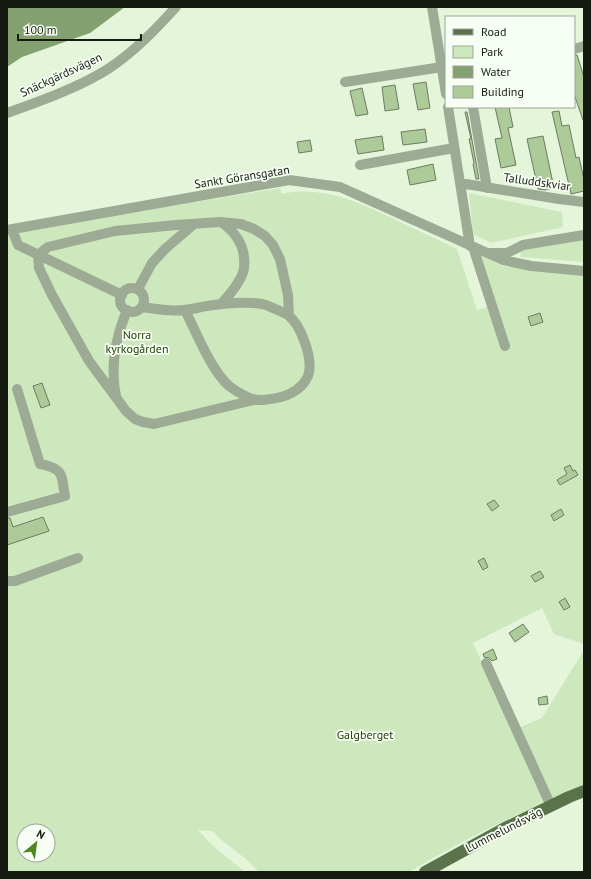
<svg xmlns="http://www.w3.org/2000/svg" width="591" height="879" viewBox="0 0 591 879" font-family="'PT Sans',sans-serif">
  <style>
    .green { fill: #cde8bd; fill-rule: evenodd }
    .water { fill: #83a170 }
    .building { fill: #accb98; stroke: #6d7c64 }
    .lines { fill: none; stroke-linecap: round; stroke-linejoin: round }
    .minor { stroke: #9dab95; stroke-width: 10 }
    .major { stroke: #5b734b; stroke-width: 12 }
    .labels { text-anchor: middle; stroke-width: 3.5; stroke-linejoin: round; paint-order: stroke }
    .street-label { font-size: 12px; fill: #151b11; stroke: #f7fef3 }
    .park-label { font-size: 12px; fill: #233f08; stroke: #f7fef3 }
  </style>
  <rect width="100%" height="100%" fill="#e4f5da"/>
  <!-- green -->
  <path class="green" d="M280,188l2,6c41,-9 78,9 114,26 20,10 41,19 61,29l20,61 17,-4 -13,-50 22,10 81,6v372l-30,-10 -12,-26 -69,35 40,87 29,-12 42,-68v134c-59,27 -120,54 -175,88h-150l-13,-13 -27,-21 -6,-7 -15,-1 14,15 33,27h-238v-639zM24,831h24v24h-24z
    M469,193l93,19 1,15 -72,16 -18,-9z
    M584,240v22l-64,-5 2,-9 10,-2z"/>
  <!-- water -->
  <path class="water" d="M7,7h118l-35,26 -68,24 -15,10z"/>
  <!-- building -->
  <path class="building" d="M574,55h3l7,22v43h-1l-9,-26z
    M426,82l4,26 -12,2 -5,-26z
    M395,85l4,24 -14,2 -3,-24z
    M362,88l6,26 -12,2 -6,-25z
    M495,107h14l4,20 -5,1 8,37 -15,3 -6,-29 7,-1z
    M559,111l3,15 7,-1 7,33 3,-1 5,23v11l-13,3 -19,-82z
    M465,112h2l12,67h-3l-3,-15 1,-1 -5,-24h2z
    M425,129l2,13 -24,3 -2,-13z
    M382,136l2,14 -26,4 -3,-14z
    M543,136l11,52 -9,2 -7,-1 -11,-50z
    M310,140l2,11 -13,2 -2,-11z
    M433,164l3,16 -26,5 -3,-15z
    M540,313l3,9 -12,4 -3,-9z
    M42,383l8,22 -9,3 -8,-22z
    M570,465l3,6 2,-1 3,5 -18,10 -3,-5 10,-6 -3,-6z
    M494,500l5,6 -7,5 -5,-7z
    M561,509l3,6 -10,6 -3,-6z
    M43,517l6,14 -42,14v-27h3l3,9z
    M484,558l4,9 -5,3 -5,-9z
    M540,571l4,6 -9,5 -4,-6z
    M565,598l5,9 -6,3 -5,-8z
    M523,624l6,8 -14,10 -6,-9z
    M493,649l4,10 -5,2 -3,-3 -5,-1 -1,-3z
    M547,696l1,8 -9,1 -1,-7z"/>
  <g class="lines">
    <!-- minor -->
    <path class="minor" d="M432,7l14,87
      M574,49l10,-3
      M345,82l97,-15
      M448,107l22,139
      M473,107l14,81
      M7,113c31,-11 73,-26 101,-44 26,-17 48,-40 68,-62
      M360,165l94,-17
      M460,183l99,16 25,3
      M12,229l6,16 104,50
      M7,230l282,-50 51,7 163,73 28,6 53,5
      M473,247l32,99
      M490,253h17l16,-8 61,-10
      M120 300a12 12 0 1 1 24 0a12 12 0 1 1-24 0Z
      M138,289l14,-26 13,-14 29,-25
      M221,304c7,-7 22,-25 23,-36 2,-20 -6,-34 -22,-45
      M142,307c14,2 28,5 42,3 10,-1 20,-4 30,-5 14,-2 39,-4 52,0 7,3 15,6 22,10 13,10 26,45 20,61 -8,18 -29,23 -46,24 -3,0 -6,0 -9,-1 -8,-2 -17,-8 -24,-13 -18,-16 -33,-54 -44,-76
      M116,396c-6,-28 0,-59 11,-86
      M254,400l-100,24 -11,-2 -8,-3 -9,-8 -37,-50 -37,-66 -13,-27 -1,-13 10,-8 67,-16 61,-6 44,-3 21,2 13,5 11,7 8,9 7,14 8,36 1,21
      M7,512l58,-16c-4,-21 0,-27 -25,-32l-23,-75
      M7,581h8l63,-23
      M486,663l65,143"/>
    <!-- major -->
    <path class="major" d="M425,872l80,-44 64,-31 15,-6"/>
  </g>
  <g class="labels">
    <!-- street labels -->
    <g class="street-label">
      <text transform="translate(61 75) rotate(-25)" y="4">Snäckgärdsvägen</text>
      <text transform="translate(242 177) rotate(-9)" y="4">Sankt Göransgatan</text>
      <text transform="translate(537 182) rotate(8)" y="4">Talluddskviar</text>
      <text transform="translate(504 830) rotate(-27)" y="4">Lummelundsväg</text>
    </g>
    <!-- park labels -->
    <g class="park-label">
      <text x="137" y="339">Norra<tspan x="137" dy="14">kyrkogården</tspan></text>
      <text x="365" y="739">Galgberget</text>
    </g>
  </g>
  <!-- border -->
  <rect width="591" height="879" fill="none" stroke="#151b11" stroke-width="16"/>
  <!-- legend -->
  <rect x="445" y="16" width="130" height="92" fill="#f7fef3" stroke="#9da399"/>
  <rect x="453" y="29" width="20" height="6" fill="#5b734b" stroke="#9da399"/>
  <text x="481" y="36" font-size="12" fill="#151b11">Road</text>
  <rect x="453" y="46" width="20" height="12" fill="#cde8bd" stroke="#9da399"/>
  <text x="481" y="56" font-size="12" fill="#151b11">Park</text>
  <rect x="453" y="66" width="20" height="12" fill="#83a170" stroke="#9da399"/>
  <text x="481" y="76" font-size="12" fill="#151b11">Water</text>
  <rect x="453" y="86" width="20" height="12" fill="#accb98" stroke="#9da399"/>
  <text x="481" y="96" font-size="12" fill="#151b11">Building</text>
  <!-- north arrow -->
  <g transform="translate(36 843) rotate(29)"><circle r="19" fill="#f7fef3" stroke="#9da399"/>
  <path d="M0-3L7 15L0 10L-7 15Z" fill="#50861f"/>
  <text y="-6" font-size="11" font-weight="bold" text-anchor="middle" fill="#151b11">N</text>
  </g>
  <!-- scale -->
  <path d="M18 34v6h123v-6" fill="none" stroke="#151b11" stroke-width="2"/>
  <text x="24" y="34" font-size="12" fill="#151b11" stroke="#f7fef3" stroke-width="3" paint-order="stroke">100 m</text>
</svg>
